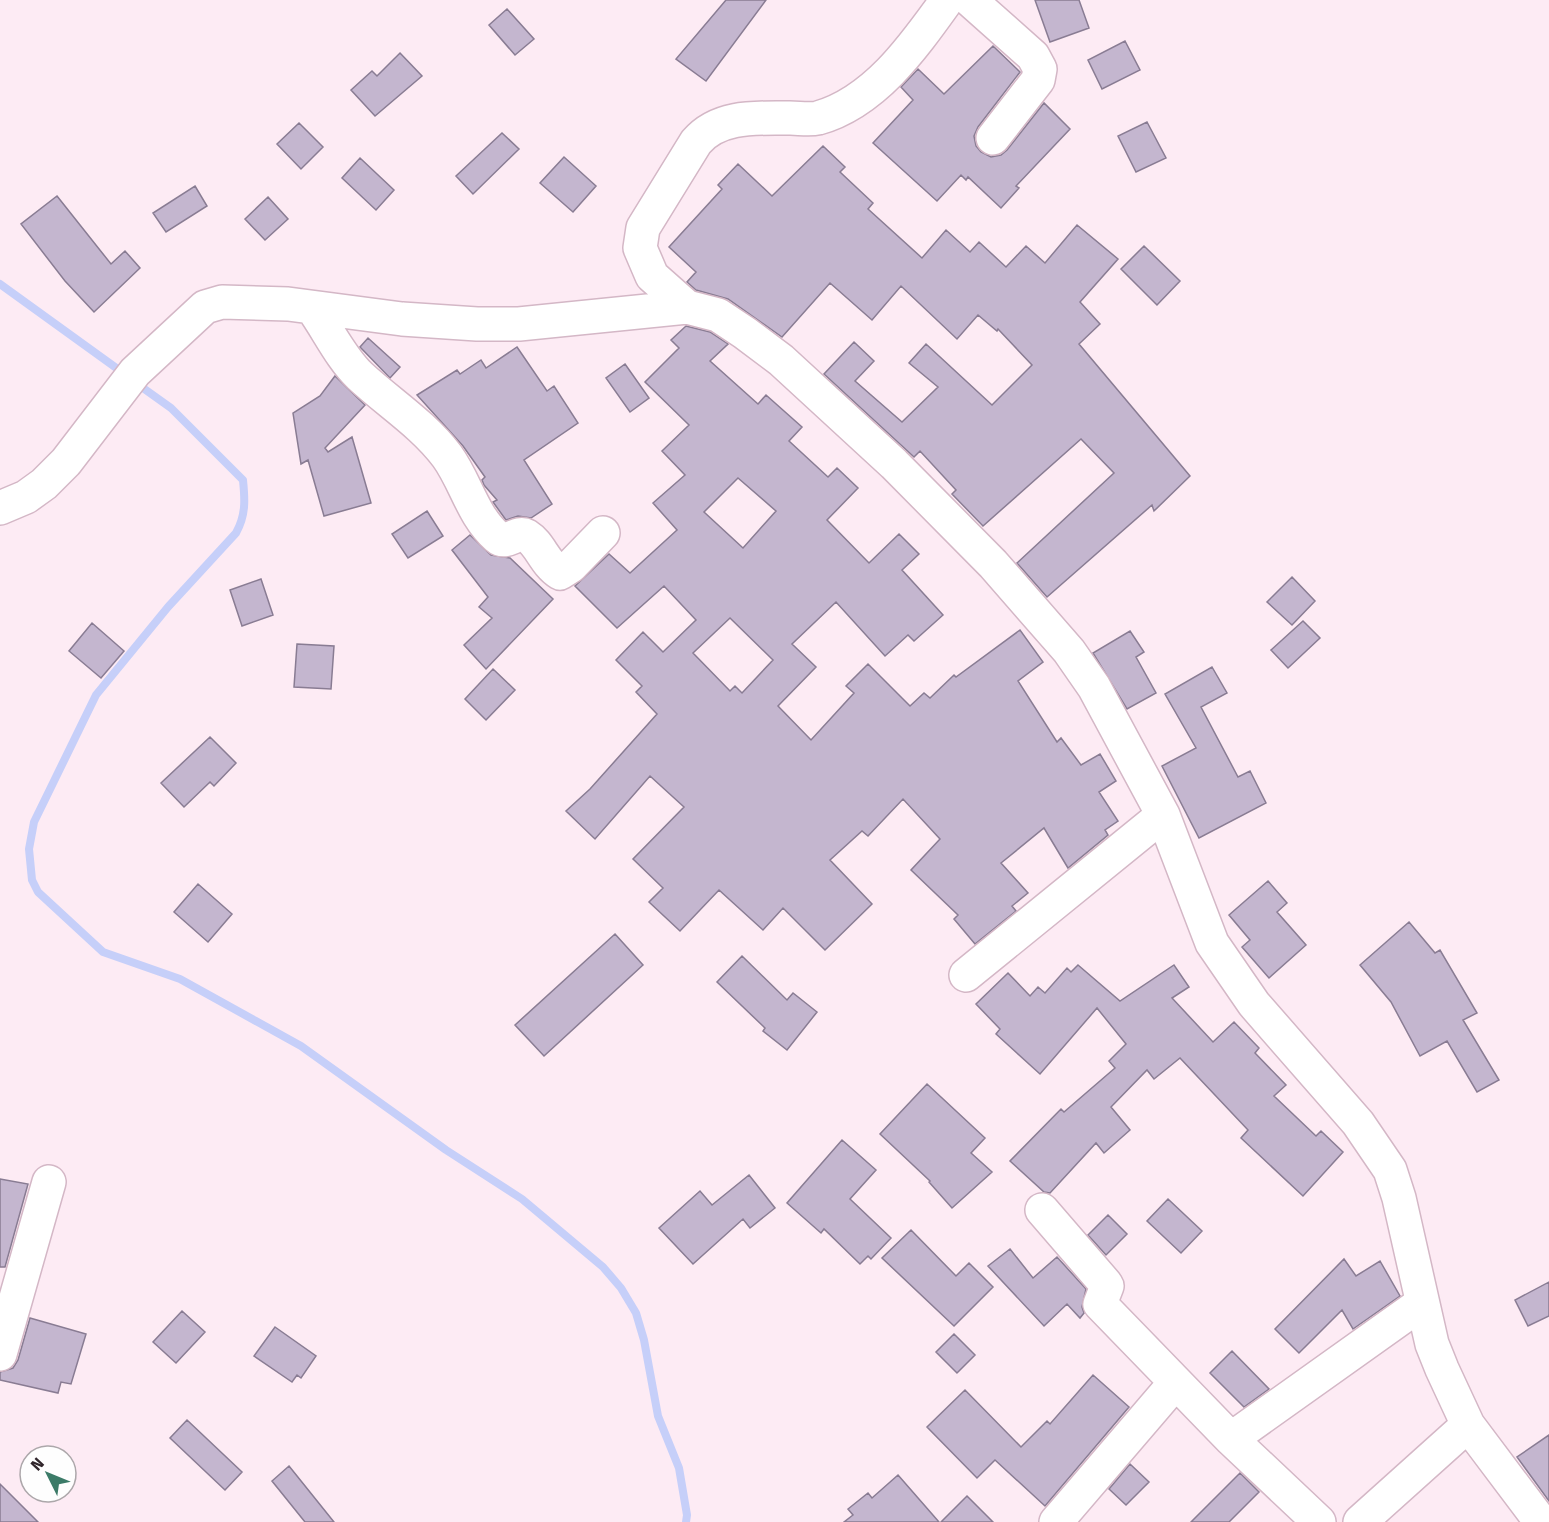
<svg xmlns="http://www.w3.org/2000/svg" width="1549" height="1522" viewBox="0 0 1549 1522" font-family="'Fira Sans',sans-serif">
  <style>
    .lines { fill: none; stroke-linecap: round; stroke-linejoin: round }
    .stream { stroke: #c6cff9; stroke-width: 8 }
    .building { fill: #c4b6cf; stroke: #897c93; stroke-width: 1.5; fill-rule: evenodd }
    .minor-casing { stroke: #d4b7c6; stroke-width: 36 }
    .minor { stroke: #fff; stroke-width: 33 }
  </style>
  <rect width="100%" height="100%" fill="#fdebf4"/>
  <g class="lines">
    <!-- stream -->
    <path class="stream" d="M0,284l126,91
      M136,383l35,25 72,72c2,20 3,35 -7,53l-68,74 -72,88 -62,127 -5,27 3,31 6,12 65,60 77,27 121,67 145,104 76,49 81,68 18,21 15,25 8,27 14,76 21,52 8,47 -1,7"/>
  </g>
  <!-- building -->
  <path class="building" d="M726,0h40l-60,81 -30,-22z
    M1035,0h44l10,28 -39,14z
    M507,9l27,30 -19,16 -26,-30z
    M1125,41l15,29 -38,19 -14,-29z
    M993,46l27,26 -42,55 -4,9 2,10 5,6 10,5 10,-2 6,-5 37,-47 26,26 -54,57 3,2 -18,20 -33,-31 -2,3 -5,-5 -24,26 -64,-58 40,-43 -12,-13 17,-18 26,25z
    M400,53l22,23 -47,40 -24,-26 21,-19 5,5z
    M1147,122l19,36 -30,14 -18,-36z
    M299,123l24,24 -22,22 -24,-25z
    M502,133l17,16 -46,45 -17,-18z
    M823,146l22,21 -5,5 33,31 -5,6 54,49 24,-28 24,22 9,-10 27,25 20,-21 19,17 32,-38 41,34 -38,43 20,22 -21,20 111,132 -36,35 -2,-6 -105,92 -30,-34 97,-90 -33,-34 -98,87 -31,-32 4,-4 -36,-39 -6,6 -90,-83 30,-32 20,19 -19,20 47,41 36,-35 -29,-24 17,-19 66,61 40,-40 -34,-36 -1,2 -19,-16 -21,24 -56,-53 -29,34 -42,-37 -48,54 -54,-38 -32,-9 -9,-8 9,-10 -27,-25 53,-58 -4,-4 20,-21 34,32z
    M564,157l32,29 -23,26 -33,-29z
    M360,158l34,32 -18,20 -34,-32z
    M195,186l12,20 -41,26 -13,-19z
    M57,196l54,68 14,-13 15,17 -46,44 -29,-31 -44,-57z
    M268,197l20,22 -23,21 -20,-21z
    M1144,246l36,35 -23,24 -36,-36z
    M686,326l24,6 18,12 -18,17 48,43 8,-9 36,32 -13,14 39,36 9,-9 21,20 -31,32 42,43 30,-29 20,20 -17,16 41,45 -29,26 -6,-6 -23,21 -49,-54 -44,42 24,23 -38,39 33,34 43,-47 -8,-7 22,-22 42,42 14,-13 6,5 24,-23 2,2 64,-47 23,32 -25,19 39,61 4,-4 20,27 19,-11 16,27 -17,11 19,29 -13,9 3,5 -40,33 -24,-40 -43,35 27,30 -16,13 4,5 -41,33 -21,-25 4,-4 -47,-45 29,-31 -37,-40 -35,37 -6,-5 -32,29 42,44 -47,46 -42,-42 -20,22 -44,-40 -39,41 -31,-29 14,-14 -30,-29 51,-52 -34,-31 -55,63 -29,-28 24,-22 67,-75 -21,-22 6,-6 -26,-26 27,-28 20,20 33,-32 -32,-34 -47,42 -42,-42 34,-32 21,19 47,-43 -24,-27 32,-28 -23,-24 27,-26 -44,-43 34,-34 -8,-8zM738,478l38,33 -33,37 -39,-36zM730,618l43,42 -31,33 -7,-7 -5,5 -37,-38z
    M368,338l32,29 -10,11 -30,-31z
    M517,347l30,44 7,-5 24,37 -54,37 28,44 -21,14 -13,-2 -12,4 -13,-18 4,-2 -13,-15 -2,-5 3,-3 -22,-31 -46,-51 40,-25 3,4 21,-14 5,8z
    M625,364l24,34 -19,14 -24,-34z
    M335,376l30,29 -40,43 3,4 24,-15 19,66 -47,13 -16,-56 -7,4 -8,-51 27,-17z
    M427,511l16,25 -35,22 -16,-24z
    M470,535l21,20 19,3 43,41 -67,70 -22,-24 28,-27 -13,-11 9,-10 -36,-47z
    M1292,577l23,24 -23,24 -25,-23z
    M261,579l12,36 -31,11 -12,-36z
    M1303,621l17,17 -32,30 -17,-18z
    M92,623l32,28 -23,27 -32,-27z
    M1130,631l14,21 -8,5 20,36 -29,16 -34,-56z
    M297,644l37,2 -3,43 -37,-2z
    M1212,667l15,26 -26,14 37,70 12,-6 16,32 -67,35 -37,-72 34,-18 -31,-54z
    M493,669l22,21 -29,30 -21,-21z
    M210,737l26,26 -22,23 -4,-4 -26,25 -23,-24z
    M1268,881l19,22 -10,9 29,33 -37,33 -27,-31 8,-7 -21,-25z
    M198,884l34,30 -24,28 -34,-30z
    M1409,922l26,31 5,-3 37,63 -14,7 36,60 -22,12 -30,-51 -27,15 -29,-54 -31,-37z
    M615,934l28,31 -99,91 -29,-31z
    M742,956l45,44 6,-7 24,19 -30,38 -24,-19 2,-3 -48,-46z
    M1078,965l42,36 54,-36 15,22 -17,11 41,44 21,-20 25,26 -4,5 31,32 -12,11 42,40 5,-5 22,21 -40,44 -62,-58 7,-8 -68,-72 -26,21 -7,-9 -36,37 19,23 -26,23 -8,-10 -46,50 -6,-1 -34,-31 51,-52 3,3 51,-44 -6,-7 17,-17 -29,-36 -57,66 -44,-40 4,-5 -24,-25 32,-31 22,23 8,-9 7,6 22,-25 4,4z
    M927,1084l58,54 -14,15 21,19 -40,36 -23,-26 1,-1 -50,-47z
    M842,1140l34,30 -26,29 41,39 -20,21 -3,-3 -8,8 -36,-35 -3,4 -34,-30z
    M749,1175l26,33 -25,20 -7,-9 -50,45 -34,-36 41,-37 12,14z
    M0,1179l28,5 -23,83h-5z
    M1168,1199l34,32 -21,22 -34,-32z
    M1108,1215l19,19 -21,21 -18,-20z
    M911,1230l45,46 13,-13 24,24 -39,39 -72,-68z
    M1010,1249l23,29 24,-21 29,32 -4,18 2,6 -4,5 -13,-14 -23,22 -56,-60z
    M1344,1259l12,17 24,-15 20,35 -47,33 -11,-19 -43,43 -24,-24z
    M1549,1282v34l-21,10 -13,-26z
    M182,1311l23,21 -29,31 -23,-21z
    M30,1318l56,16 -15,50 -10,-2 -3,11 -58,-13v-8l13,-4 5,-8z
    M275,1327l41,29 -15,22 -4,-3 -5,7 -38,-26z
    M954,1334l21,21 -18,18 -21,-21z
    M1232,1351l37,38 -25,18 -34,-34z
    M1093,1375l36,32 -84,99 -50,-46 -18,18 -50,-51 38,-37 56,57 26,-26 3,3z
    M187,1420l55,52 -17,18 -55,-52z
    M1549,1435v66l-32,-44z
    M1130,1464l19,18 -23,23 -17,-16z
    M289,1466l45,56h-29l-33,-41z
    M1240,1473l19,19 -30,30h-38z
    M898,1475l41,47h-95l9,-7 -5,-6 20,-16 4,5z
    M0,1484l38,38h-38z
    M967,1496l26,26h-52z"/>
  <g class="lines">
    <!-- minor casing -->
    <g class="minor-casing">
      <path id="minor" d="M970,0l63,56 7,13 -2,11 -45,58
        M687,307l-35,-31 -12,-28 3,-20 53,-86c23,-27 61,-24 94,-24 9,0 19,2 28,0 57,-16 96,-72 129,-118
        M313,309c15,21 28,49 47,67 29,27 63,48 87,80 19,26 25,59 50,81 10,9 19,-7 30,-1 13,8 18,28 33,37l11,-7 32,-33
        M0,508l26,-11 18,-13 22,-22 69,-90 70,-65 17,-5 66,2 114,15 75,5h42l168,-17 31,8 27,18 36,27 113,104 99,100 76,87 25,36 69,128 49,128 42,61 104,119 32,47 9,28 33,146 10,25 26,56 73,97
        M966,975l197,-160
        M1042,1210l63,73 2,3 -7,18 131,135 88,83
        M0,1354l49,-172
        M1231,1439l191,-136
        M1056,1522l119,-139
        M1360,1522l108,-97"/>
    </g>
    <!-- minor -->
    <use href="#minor" class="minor"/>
  </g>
  <!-- north arrow -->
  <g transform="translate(48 1474) rotate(313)"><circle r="28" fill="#fefefe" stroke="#aca7aa" stroke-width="1.5"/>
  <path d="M0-4.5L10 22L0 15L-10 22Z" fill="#3c7b68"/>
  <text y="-9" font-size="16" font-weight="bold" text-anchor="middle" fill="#30252b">N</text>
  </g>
</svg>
